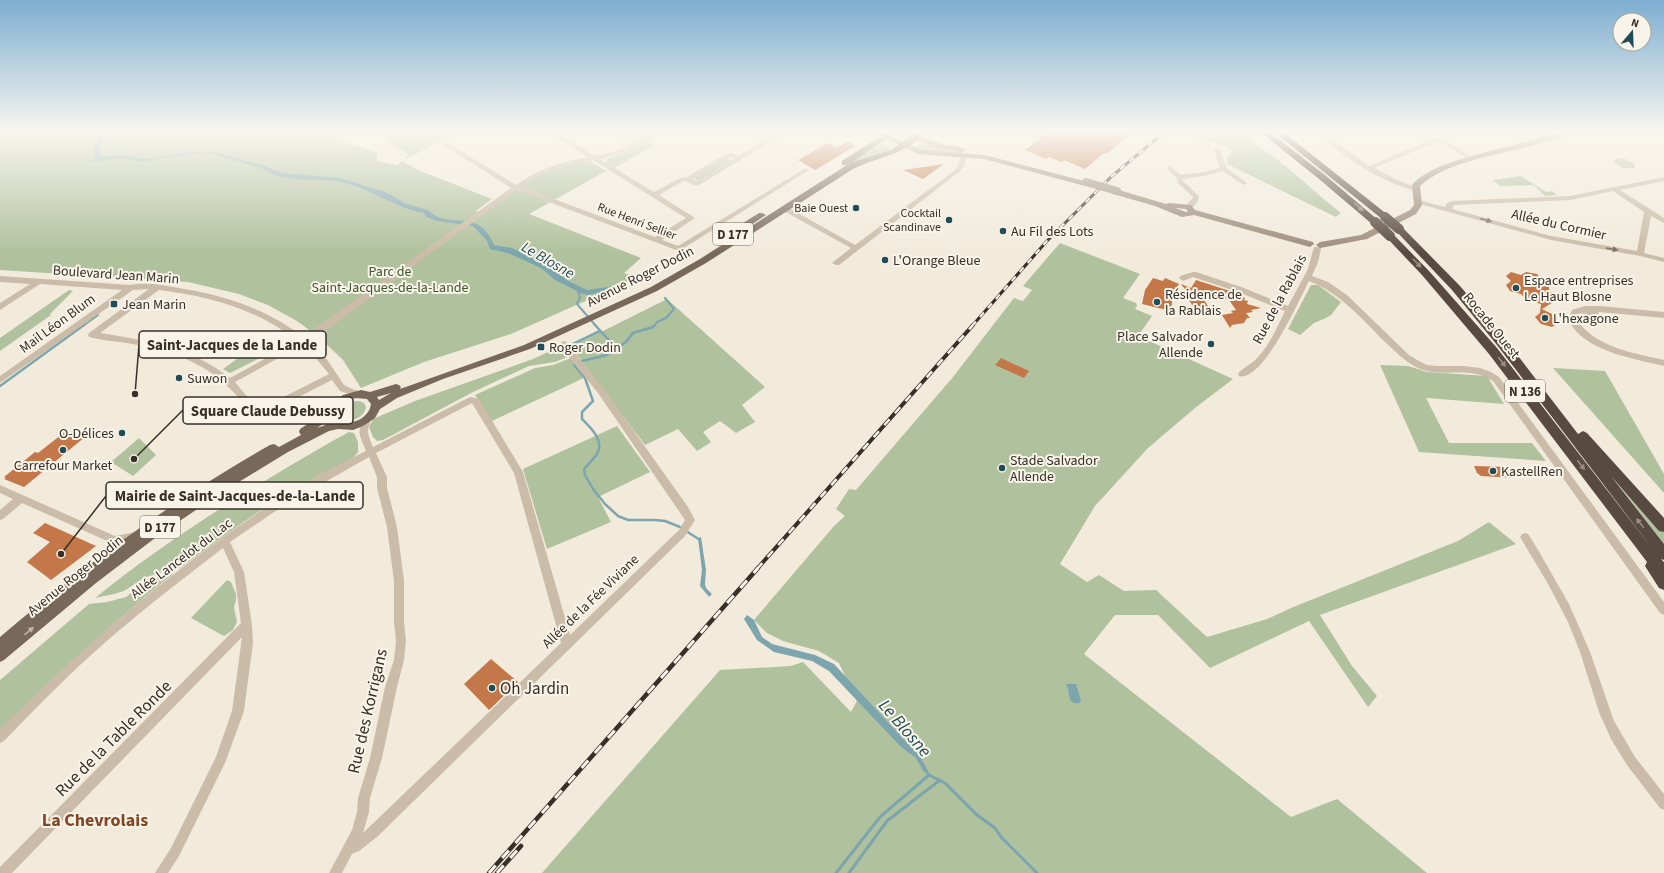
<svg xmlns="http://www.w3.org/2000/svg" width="1664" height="873" viewBox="0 0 1664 873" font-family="'Source Sans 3',sans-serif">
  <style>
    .green { fill: #b0c19d }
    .water { fill: #7ca5ae }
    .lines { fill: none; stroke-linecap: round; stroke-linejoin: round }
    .stream-far2 { stroke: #7ca5ae; stroke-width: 2 }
    .stream-far1 { stroke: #7ca5ae; stroke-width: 2.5 }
    .stream { stroke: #7ca5ae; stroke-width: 3 }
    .building { fill: #c47748 }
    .street { fill: #cabca8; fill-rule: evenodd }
    .secondary { fill: #9d8c7a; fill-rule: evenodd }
    .primary { fill: #78685a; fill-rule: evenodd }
    .highway { fill: #584a40; fill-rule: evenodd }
    .rail-far2-casing { stroke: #372f28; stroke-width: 3 }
    .rail-far1-casing { stroke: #372f28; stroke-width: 4 }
    .rail-casing { stroke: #372f28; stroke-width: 4.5 }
    .rail-far2 { stroke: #f9f4e9; stroke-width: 2; stroke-dasharray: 6; stroke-linecap: butt }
    .rail-far1 { stroke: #f9f4e9; stroke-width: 2.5; stroke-dasharray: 8; stroke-linecap: butt }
    .rail { stroke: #f9f4e9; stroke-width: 3; stroke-dasharray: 10; stroke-linecap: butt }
    .secondary-bridge { stroke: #9d8c7a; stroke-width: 8 }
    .highway-bridge { stroke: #584a40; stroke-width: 10 }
    .oneway { fill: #988e84 }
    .oneway2 { fill: #796e62 }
    .oneway3 { fill: #bfb5a9 }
    .poi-dot { fill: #1f4c58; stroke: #f9f4e9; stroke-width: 1.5 }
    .labels { text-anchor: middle; stroke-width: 4; stroke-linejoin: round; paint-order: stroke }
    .far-poi-label { font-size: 12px; fill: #372f28; stroke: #f9f4e9; text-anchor: end }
    .far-street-label { font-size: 12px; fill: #372f28; stroke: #f9f4e9 }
    .shield { fill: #f9f4e9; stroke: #716a62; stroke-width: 1 }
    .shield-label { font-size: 13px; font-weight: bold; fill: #372f28 }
    .street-label { font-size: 14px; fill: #372f28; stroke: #f9f4e9 }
    .poi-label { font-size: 14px; fill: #372f28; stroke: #f9f4e9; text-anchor: start }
    .park-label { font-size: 14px; fill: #41552d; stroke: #f9f4e9 }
    .water-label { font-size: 15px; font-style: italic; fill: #1f4c58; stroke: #f9f4e9 }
    .near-poi-label { font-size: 17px; fill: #372f28; stroke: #f9f4e9; text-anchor: start }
    .near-street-label { font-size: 17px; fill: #372f28; stroke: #f9f4e9 }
    .near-water-label { font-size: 18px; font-style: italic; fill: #1f4c58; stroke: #f9f4e9 }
    .near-neighbourhood-label { font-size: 18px; font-weight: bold; fill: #844723; stroke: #f9f4e9 }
    .leader { fill: none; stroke: #372f28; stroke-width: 1.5 }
    .callout-dot { fill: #372f28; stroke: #f9f4e9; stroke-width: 1.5 }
    .callout { fill: #f9f4e9; stroke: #372f28; stroke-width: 1.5 }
    .callout-label { font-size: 15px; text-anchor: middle; font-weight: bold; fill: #372f28 }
  </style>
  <rect width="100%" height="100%" fill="#f2ebdc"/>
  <!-- green -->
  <path class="green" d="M0,131h337l-5,6 45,16v8l20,4 5,-4 16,9 74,29 -16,12 3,2 53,-37 42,-14 16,-1 16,10 -77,43 112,44 -17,15 13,5 -126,56 -87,28 -63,26 -18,-28 -23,-22 -23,-17 -29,-16 -29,-11 -51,-12 -188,-12z
    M381,131h31l7,4h5l20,-4h16l-54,28 2,-5 -21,-13v-3z
    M1188,131c12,0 32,-3 43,0 7,2 15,7 21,11 33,20 59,48 89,71l-5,4 -109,-53v-7l5,-6c-13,-11 -37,-8 -44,-20z
    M646,140l9,5 -41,23 -8,-5 1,-4 14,-5z
    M924,143l38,9v2l-34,-2 -12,-4z
    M881,144l11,5 -41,13z
    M727,158l5,3 -33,20 -5,-3z
    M1623,158l11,5 1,5h-12l-9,-6 1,-3z
    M1521,176l25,16 6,-1 5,4 -12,1 -11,-11 -34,1 -7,-6z
    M1060,243l80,31 -17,24 13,5 1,3 -2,3 17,7 -14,20 95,43 -38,29 -47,40 -53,58 -35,58 27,18 12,-7 25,16 32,-1 51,47 60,-18 24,-11 167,-67 31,-19 27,22 -196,71 32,51 25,30 -9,11 -59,-86 -99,47 -52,-53h-43l-31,39 207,163 46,-18 90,74h-885l178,-203 71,-4 12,-4 48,50 6,-11 -18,-38 -20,-12 -36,-10 -16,-8 -13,-13 80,-94 11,-10 -9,-7 13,-20 7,1 97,-113 61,-79 9,3 9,-11 -9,-4z
    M1311,285h7l23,17 -10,13 -5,3 -12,5 -14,12 -12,-6z
    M69,290l4,1 -23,23 1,1 -51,36v-13z
    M667,299l98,88 -23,18 13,17 -19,11 -16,-12 -17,11 8,10 -14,9 -19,-22 -33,16 -74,-98z
    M276,331l16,11 -62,31 -7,-4z
    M561,346l9,10 -15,6 -26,4 -58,27 -88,47 -6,1 -4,-4 -4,-10 4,-8 42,-18 118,-42z
    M571,358l15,19 -94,44 -17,-26 60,-27 18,-3z
    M1380,365l28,1 19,6 60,4 17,28 -78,-6 23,45h83l14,18 -127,-9z
    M1553,368l52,3 59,103v19z
    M359,401l5,2 2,4c-2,11 -15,16 -25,11l-1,-6c3,-8 11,-11 19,-11z
    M617,426l33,46 -52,25 13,25 -64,27 -24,-80z
    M349,432l5,1 4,9v10l-4,5 -90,51 -29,20 -55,40 -24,6 -12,4 -20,13 -10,3 -19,4c59,-48 123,-89 188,-128 22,-13 43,-26 66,-38z
    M139,438l17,17 -23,21 -22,-14z
    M1601,462l63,67v15z
    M174,573c-61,49 -118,102 -174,157v-50l89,-76 18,-2 19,-5 12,-10 16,-9z
    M227,580l4,2 5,12v6l-2,7 3,15 -4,8 -9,6 -33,-18z"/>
  <!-- water -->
  <path class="water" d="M94,131h6c0,3 2,7 2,10 -1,6 -6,9 0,15l20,-1 23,4 47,-7h22l51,14 17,7 59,5 44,14 22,12 21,6c20,21 51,-4 66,35l18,3 34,17 24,17 17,8 35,-5 -18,6 -16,4 -5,-1 -28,-14 -14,-12 -33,-15 -18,-4 -3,-8 -14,-15 -36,-5 -11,-4 -2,-4c-28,-4 -55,-26 -84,-31 -25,-5 -56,3 -78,-14l-49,-14h-20l-37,5 -12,3 -25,-4 -29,4 -1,-1 8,-3 -2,-2 -1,-8 3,-7z
    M701,537l5,33 -1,14 1,4 6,6 -3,3 -9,-11 2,-16 -4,-32z
    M747,615l7,5 8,17 10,7 43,11 19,9 87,94 7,13 -4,1 -9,-15 -14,-10 -72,-76 -17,-10 -38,-9 -17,-12 -13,-21z
    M1066,684h10l5,17 -2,2h-5l-4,-3 -2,-11z"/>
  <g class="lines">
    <!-- stream-far2 -->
    <path class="stream-far2" d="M578,291l2,6 -3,7 19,22
      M83,326l15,-11
      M654,326l3,-4 9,-4 8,-9 -9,-11"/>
    <!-- stream-far1 -->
    <path class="stream-far1" d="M595,325l22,24
      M571,345l29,-14
      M582,361l25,-6 19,-13 7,-9 20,-6 2,-2
      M574,365l11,13 8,23 -11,11v7c9,9 23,22 15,35 -4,6 -9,10 -13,15l1,6 8,14 12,15 13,12 10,4h27l10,1 15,6 20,13
      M0,386l84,-61"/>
    <!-- stream -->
    <path class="stream" d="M925,770l4,5 16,8 32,32 18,13 6,9 36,36
      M836,873l44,-56 49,-42
      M849,873l38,-52 53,-41"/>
  </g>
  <!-- building -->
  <path class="building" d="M1049,131h85l-27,23 -3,-1 -19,16 -21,-9 -2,2 -13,-5 -3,2 -21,-9z
    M848,141l7,5 -40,24 -17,-10 30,-17 9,5z
    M944,164l-21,15 -20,-9z
    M1511,272l10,3 5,-3 11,2 12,13v5h3l6,7 -16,10 10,5v2l6,7 -6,4 -11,-3 -6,-7 5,-4 1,-9 -15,-4 -5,-6 -11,-3 -4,-6 5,-4 -5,-5z
    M1153,278l10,3 2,-3 14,6 -6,10 -2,17 -29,-7 3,-14z
    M1196,280l43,14v1l6,3 -1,2 4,1 -1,3 14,4 -10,2 2,2 -7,1 4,5h-3l-3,5 -12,2 -2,3 -8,-13 11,-2 -2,-2 5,-1 -7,-10 -4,-2 -16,2 -4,1 4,7 -13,2 -8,-11 2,-3 -9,-12 10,4z
    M1001,358l28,13 -5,7 -29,-13z
    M66,431l19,6 -61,50 -20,-8 2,-1 -2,-1 31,-25 3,1z
    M1474,466l34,1 6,11 -33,-2 -4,-3z
    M45,523l51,23 -45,34 -24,-18 23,-20 -17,-9z
    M491,659l27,23 -29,28 -25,-26z"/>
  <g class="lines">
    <!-- street -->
    <path class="street" d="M548,131h7l40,25 21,-5 17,-8 -10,-7 -2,-5h6l1,3 8,7 20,-10h8l-44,23 -20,5 54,33 26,-14 7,-1 41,-24h4l6,3 43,-25h7l-89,54c-6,2 -10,-4 -16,-4l-24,14 36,23 -33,22 16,6 126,-77h4l1,1 -130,81 -162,-61 -200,147 -8,5 17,16 18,27 6,3 11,4 1,2 -4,3 -18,-6 -8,-11 -75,38 -3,-1c-33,-47 -67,-63 -122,-73 -14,-3 -29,-3 -43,-7l-1,-2 1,-2 60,-44 -16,1 -133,93v-7l122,-86 -82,-6 -40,26v-7l30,-19 -30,-2v-6l130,9c16,-3 33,0 49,3 44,7 89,21 124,49l208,-149 -69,-44v-2h4l70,43c22,-16 46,-23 72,-28zM730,157l4,2 -37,22 -4,-2zM593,160l93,58 -31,19 -133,-50c22,-16 45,-22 71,-27zM159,290c49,6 99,19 138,51l-67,37c-37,-30 -85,-38 -130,-45zM302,345l12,11 15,18 -71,36 -23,-28z
      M1323,131h7l-3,3 1,2 41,30 67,-28 10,2 29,19 -1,1h-4l-28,-17 -5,-1 -63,26 21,11 23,9 1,1 -3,2c-35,-9 -66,-30 -93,-53l-2,-5z
      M1217,148l3,2 7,18 20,15 -3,2 -2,-1 -19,-13 -19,5 -21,3v2l16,15 -1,5 -7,8h-6l-1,-2 8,-8 1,-2 -15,-14 -1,-5 -11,-10 3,-2 12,9 23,-3 16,-4 -6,-18z
      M964,154l3,2 -3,10 -5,6 -120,93h-3l-4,-2 19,-15 -71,-39 4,-2h3l68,38 100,-75 3,-4 3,-10z
      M1664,177v4l-44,9 44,28v5l-13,-7 -7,37 20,5v4l-24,-6 -89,-16 -135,-37 -2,-1 4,-2 27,7 2,-4 5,-2 118,-5zM1613,191l31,21 -7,39 -86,-15 -99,-27 2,-4 116,-5z
      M1314,247h6l1,2 -3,13 -6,14 16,6 19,13 62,60 10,6 8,4 10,1h26l17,2 11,4 8,5 165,225v13l-4,-2 -167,-232c-26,-17 -51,-1 -77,-14 -12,-6 -21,-16 -31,-25 -23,-23 -45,-49 -76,-61 -9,17 -46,102 -70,95l-1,-2c4,-6 14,-10 19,-16 13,-13 20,-31 28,-47l-47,-19 -45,-15 -10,4 -4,-3 1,-2 13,-4h3l48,16 44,18 20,-37z
      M1585,306h15l64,6v6l-65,-6 -1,2 -11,4 -7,6c21,25 55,29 84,36v6c-29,-7 -74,-14 -92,-40 -1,-1 -2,-6 -3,-8l3,-8zM1588,312l-7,2 -4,4 1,-4z
      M563,341l3,1 38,47 84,118 7,13 -10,16 -308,301 -18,14 -7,3 -10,19h-13l23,-43 5,-18 1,-14 12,-40 15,-71 9,-27 2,-19 -2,-19v-41l-7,-54 -10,-39v-11l-8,-20 -86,49 -53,36 14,30 8,53 1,18 -9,68 -19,52 -46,93 -11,17h-13l16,-25 45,-91 16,-46 10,-74 -230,236h-12v-6l241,-244 -7,-51 -11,-24c-39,30 -77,59 -114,91 -37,32 -71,67 -105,102l-4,2v-14c85,-84 175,-163 276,-228 28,-19 59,-35 90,-50 -6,-15 -10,-19 -2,-33h6l1,2c-5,12 -3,15 2,27l95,-49 3,-1 8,2 44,73 47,163 109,-105 6,-10 -87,-127 -38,-47 -1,-2zM472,403l42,70 47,170 -198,190 6,-21 1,-14 12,-40 15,-71 7,-27 2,-19 -2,-19v-41l-7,-54 -10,-39v-11l-11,-24z
      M0,485l115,51 20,-4 3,1 2,3 -2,3 -24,5 -92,-41 -19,16 -3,1v-10l13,-11 -13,-6z
      M1525,533l3,1 9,14 32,56 21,48 24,69 21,36 29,37v16l-4,-2 -33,-43 -16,-26 -12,-27 -19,-60 -12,-30 -21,-40 -27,-45 2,-3z"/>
    <!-- secondary -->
    <path class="secondary" d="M870,131h10l42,19 62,5 104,27 1,2 -4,2 -101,-27 -66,-5z
      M899,131c15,0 26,8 39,12 9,3 21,2 28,7l-4,2 -29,-5z
      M1560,131h10c-8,7 -22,10 -32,13 -37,11 -89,16 -118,42l2,19 -6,9 -49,25 -47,9 -4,-3 4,-3 41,-7 49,-25 4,-5 -2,-20c23,-28 111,-38 148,-54z
      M1113,190h6l47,14 3,-1 22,2 4,5 118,32 1,2 -4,3 -116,-32 -12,2 -27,-11 -42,-12zM1175,208l11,1 2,3h-2z"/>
    <!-- primary -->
    <path class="primary" d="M889,131h9l-50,34h-6v-4z
      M918,131h8c-21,25 -47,25 -73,38l-147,94 -49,28 -127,58 -87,30 -46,19 -17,11 -5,9 -12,8 -10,4 -15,-1 -9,2 -41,21 -64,39 -65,44 -63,48 -92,77 -4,2v-25c85,-72 173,-137 270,-192l4,-1 5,3 22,-12 -2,-3 1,-3 26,-17 6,-9 11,-8 18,-5 9,2 26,-8 3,1 2,2 -1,2 124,-44 127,-58 49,-28 147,-94 8,-4 36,-11zM391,393l-12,7 -2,-3zM356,398l11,1 4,5c-2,15 -21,23 -35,16l-1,-6c4,-9 12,-14 21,-16zM327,421l1,3 -11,4z
      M759,213h3l4,2 -28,19h-6v-4z"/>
    <!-- highway -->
    <path class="highway" d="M1259,131h9l57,44 53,45 2,2 -2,2h-6l-53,-45z
      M1273,131h9l106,84 2,2 -2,2h-6z
      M1399,226l3,1 58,59 45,53 73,95 5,-3 4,2 77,85v14l-5,-1 -48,-55 53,68v16l-3,-1 3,3v28l-5,-2 -14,-22 2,-4 -158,-208 -67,-79 -35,-37 -2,-2 2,-2h6l36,37 68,77 158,204 -158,-207 -45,-55 -56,-59 -2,-2 2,-2z"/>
    <!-- rail-far2 casing -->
    <g class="rail-far2-casing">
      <path id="rail-far2" d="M972,326l75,-85 65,-65 54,-45"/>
    </g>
    <!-- rail-far1 casing -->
    <g class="rail-far1-casing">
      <path id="rail-far1" d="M757,569l216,-244"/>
    </g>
    <!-- rail casing -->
    <g class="rail-casing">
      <path id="rail" d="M489,873l269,-305
        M497,873l24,-27"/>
    </g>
    <!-- rail-far2 -->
    <use href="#rail-far2" class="rail-far2"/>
    <!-- rail-far1 -->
    <use href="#rail-far1" class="rail-far1"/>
    <!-- rail -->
    <use href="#rail" class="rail"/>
    <!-- secondary-bridge -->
    <path class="secondary-bridge" d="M1086,182l31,9"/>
    <!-- highway-bridge -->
    <path class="highway-bridge" d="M1385,217l14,12
      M1375,222l15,14"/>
  </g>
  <!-- one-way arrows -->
  <defs><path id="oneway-solid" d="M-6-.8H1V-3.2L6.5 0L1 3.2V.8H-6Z"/></defs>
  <g class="oneway">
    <use href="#oneway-solid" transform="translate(1359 207) rotate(42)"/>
    <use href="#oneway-solid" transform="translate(1417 263) rotate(46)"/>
    <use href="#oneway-solid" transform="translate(1502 362) rotate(52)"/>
    <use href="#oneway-solid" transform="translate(1581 465) rotate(53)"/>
    <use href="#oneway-solid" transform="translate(1640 523) rotate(-128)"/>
  </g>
  <g class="oneway2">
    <use href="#oneway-solid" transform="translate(1486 220) rotate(15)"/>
    <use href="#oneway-solid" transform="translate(1612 249) rotate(10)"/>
  </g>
  <use class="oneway3" href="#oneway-solid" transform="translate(29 631) rotate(-40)"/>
  <!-- sky -->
  <linearGradient id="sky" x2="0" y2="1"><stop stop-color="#7daed1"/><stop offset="0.52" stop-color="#f9f6ef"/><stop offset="1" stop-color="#f9f6ef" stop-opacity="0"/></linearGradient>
  <rect width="1664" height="253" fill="url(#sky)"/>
  <!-- markers -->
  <g class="poi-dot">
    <circle cx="856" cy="208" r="4"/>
    <circle cx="949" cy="220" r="4"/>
    <circle cx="1003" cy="231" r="4"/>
    <circle cx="885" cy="260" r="4"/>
    <circle cx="1516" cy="288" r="4"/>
    <circle cx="1157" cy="302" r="4"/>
    <rect x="110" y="300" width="8" height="8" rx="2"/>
    <circle cx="1545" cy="318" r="4"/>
    <circle cx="1211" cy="344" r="4"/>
    <rect x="537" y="343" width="8" height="8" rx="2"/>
    <circle cx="179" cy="378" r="4"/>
    <circle cx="122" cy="433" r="4"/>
    <circle cx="63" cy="450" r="4"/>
    <circle cx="1002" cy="468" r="4"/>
    <circle cx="1493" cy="471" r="4"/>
    <circle cx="492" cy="688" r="4"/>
  </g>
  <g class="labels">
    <!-- far-poi labels -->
    <g class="far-poi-label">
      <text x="848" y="212">Baie Ouest</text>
      <text x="941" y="217">Cocktail<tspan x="941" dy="14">Scandinave</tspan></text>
    </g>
    <!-- far-street labels -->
    <g class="far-street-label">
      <text transform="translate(637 221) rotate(21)" y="4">Rue Henri Sellier</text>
    </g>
    <!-- shield labels -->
    <g class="shield">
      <rect x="713" y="223" width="40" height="22" rx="3"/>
      <rect x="1505" y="380" width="40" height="22" rx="3"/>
      <rect x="140" y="516" width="40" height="22" rx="3"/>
    </g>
    <g class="shield-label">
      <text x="733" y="239">D 177</text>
      <text x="1525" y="396">N 136</text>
      <text x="160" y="532">D 177</text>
    </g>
    <!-- street labels -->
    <g class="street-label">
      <text transform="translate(1559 224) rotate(13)" y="5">Allée du Cormier</text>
      <text transform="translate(116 274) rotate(4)" y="5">Boulevard Jean Marin</text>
      <text transform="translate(640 276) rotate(-27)" y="5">Avenue Roger Dodin</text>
      <text transform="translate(1279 299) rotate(-62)" y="5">Rue de la Rablais</text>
      <text transform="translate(57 323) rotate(-36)" y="5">Mail Léon Blum</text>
      <text transform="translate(1492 325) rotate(51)" y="5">Rocade Ouest</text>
      <text transform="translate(181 558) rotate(-37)" y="5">Allée Lancelot du Lac</text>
      <text transform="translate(75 575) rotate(-39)" y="5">Avenue Roger Dodin</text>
      <text transform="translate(590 601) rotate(-44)" y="5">Allée de la Fée Viviane</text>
    </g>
    <!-- poi labels -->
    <g class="poi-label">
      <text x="1011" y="236">Au Fil des Lots</text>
      <text x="893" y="265">L'Orange Bleue</text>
      <text x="1524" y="285">Espace entreprises<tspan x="1524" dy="16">Le Haut Blosne</tspan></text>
      <text x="1165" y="299">Résidence de<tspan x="1165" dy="16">la Rablais</tspan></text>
      <text x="122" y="309">Jean Marin</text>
      <text x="1553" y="323">L'hexagone</text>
      <text x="1203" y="341" text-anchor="end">Place Salvador<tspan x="1203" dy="16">Allende</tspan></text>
      <text x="549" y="352">Roger Dodin</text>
      <text x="187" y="383">Suwon</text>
      <text x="114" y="438" text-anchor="end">O-Délices</text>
      <text x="1010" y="465">Stade Salvador<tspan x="1010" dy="16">Allende</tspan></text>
      <text x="63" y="470" text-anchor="middle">Carrefour Market</text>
      <text x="1501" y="476">KastellRen</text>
    </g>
    <!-- park labels -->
    <g class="park-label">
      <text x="390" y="276">Parc de<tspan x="390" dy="16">Saint-Jacques-de-la-Lande</tspan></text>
    </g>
    <!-- water labels -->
    <g class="water-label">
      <text transform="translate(548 260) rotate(30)" y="5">Le Blosne</text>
    </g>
    <!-- near-poi labels -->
    <g class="near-poi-label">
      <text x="500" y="694">Oh Jardin</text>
    </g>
    <!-- near-street labels -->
    <g class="near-street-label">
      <text transform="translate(367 711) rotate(-77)" y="6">Rue des Korrigans</text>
      <text transform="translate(113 738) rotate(-45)" y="6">Rue de la Table Ronde</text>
    </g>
    <!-- near-water labels -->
    <g class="near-water-label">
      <text transform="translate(905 728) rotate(49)" y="6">Le Blosne</text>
    </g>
    <!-- near-neighbourhood labels -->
    <g class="near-neighbourhood-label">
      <text x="95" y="826">La Chevrolais</text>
    </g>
  </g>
  <!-- callouts -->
  <path class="leader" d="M135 394L139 345M134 459L183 410M61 554L106 496"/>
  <g class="callout-dot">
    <circle cx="135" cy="394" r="4"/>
    <circle cx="134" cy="459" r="4"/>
    <circle cx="61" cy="554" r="4"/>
  </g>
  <g class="callout">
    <rect x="139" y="331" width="187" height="27" rx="4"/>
    <rect x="183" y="397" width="170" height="27" rx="4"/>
    <rect x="106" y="482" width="257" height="27" rx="4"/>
  </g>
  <g class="callout-label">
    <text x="232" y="350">Saint-Jacques de la Lande</text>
    <text x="268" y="416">Square Claude Debussy</text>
    <text x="235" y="501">Mairie de Saint-Jacques-de-la-Lande</text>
  </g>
  <!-- north arrow -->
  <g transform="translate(1632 32) rotate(19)"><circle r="19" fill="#f9f4e9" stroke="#aba59c"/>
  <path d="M0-3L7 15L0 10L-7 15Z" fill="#1f4c58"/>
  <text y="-6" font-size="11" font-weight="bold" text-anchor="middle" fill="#372f28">N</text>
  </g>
</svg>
